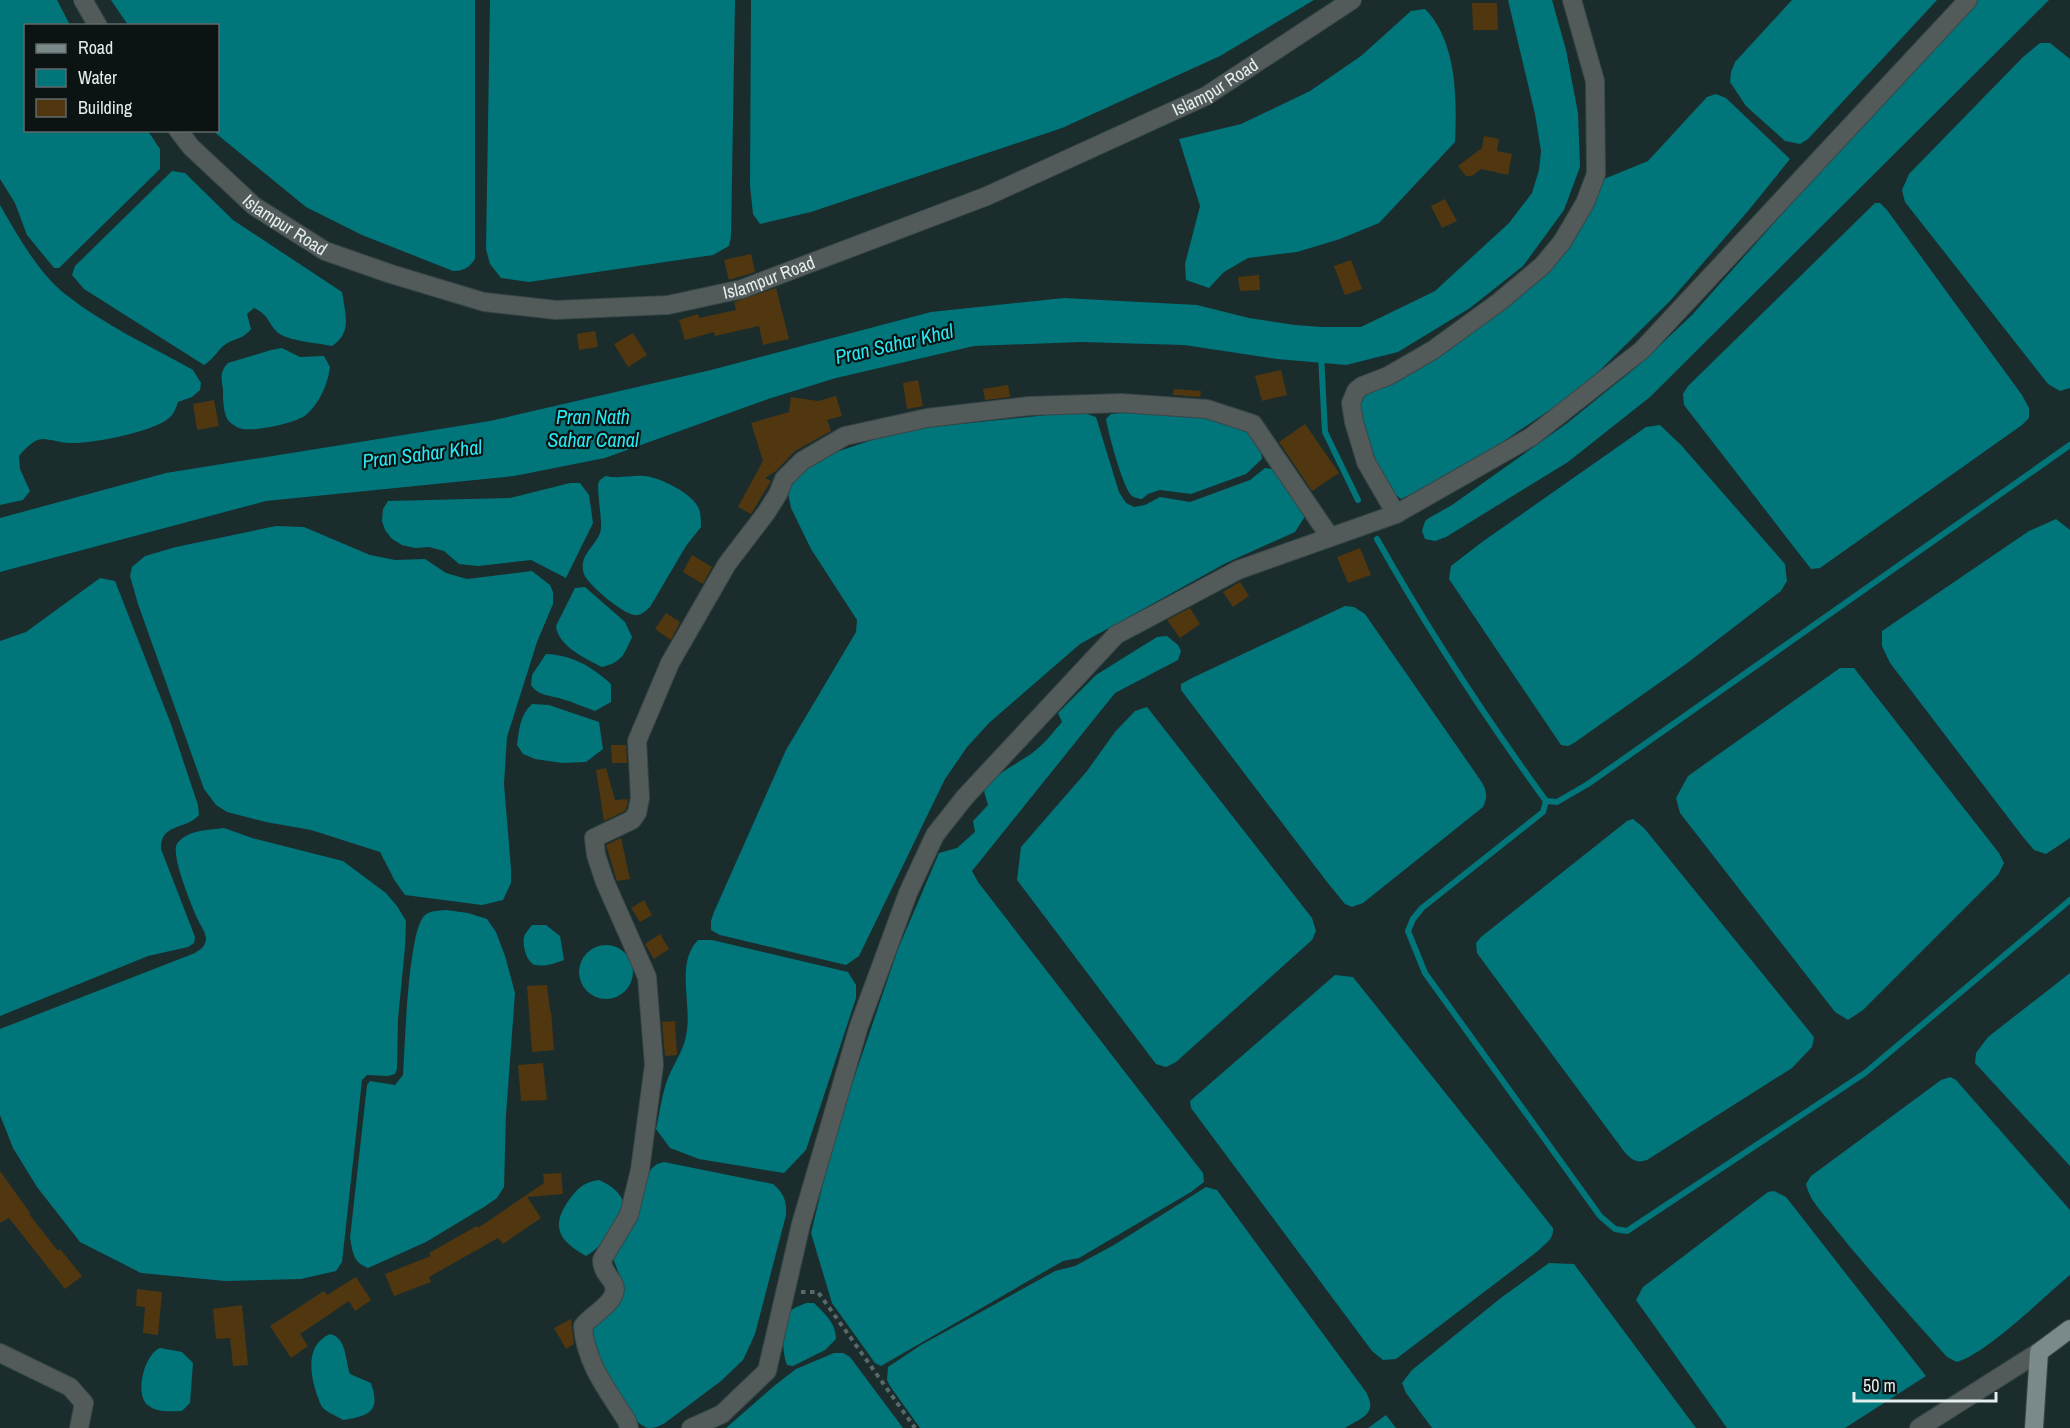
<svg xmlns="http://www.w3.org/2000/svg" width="2070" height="1428" viewBox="0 0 2070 1428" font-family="'Archivo Narrow',sans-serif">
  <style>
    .water { fill: #00757a }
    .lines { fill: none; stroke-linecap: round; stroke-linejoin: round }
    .stream { stroke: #00757a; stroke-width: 6 }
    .building { fill: #51370f }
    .minor-casing { stroke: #374748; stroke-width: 20 }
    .major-casing { stroke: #374748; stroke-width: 20 }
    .path { stroke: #596869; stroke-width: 4; stroke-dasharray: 4.5 4.5; stroke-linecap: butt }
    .minor { stroke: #525a5a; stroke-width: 18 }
    .major { stroke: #7a8a8b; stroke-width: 18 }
    .labels { text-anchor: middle; stroke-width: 4.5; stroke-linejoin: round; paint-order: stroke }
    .street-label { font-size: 18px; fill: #e3edee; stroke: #0b1313 }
    .water-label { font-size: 20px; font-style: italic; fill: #28e8f1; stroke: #0b1313 }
  </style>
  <rect width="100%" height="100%" fill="#1b2c2d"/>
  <!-- water -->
  <path class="water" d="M0,0h57l13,25 -44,1v104l122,1 12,18v20l-101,99h-5l-27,-33 -12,-32 -15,-24z
    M111,0h364v259c-6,9 -12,12 -22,12l-91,-36 -56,-28 -93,-76 5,-1v-104l-90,-1z
    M490,0h245l-4,237 -2,9 -16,9 -184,27 -28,-4 -11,-14 -4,-15z
    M751,0h563l-94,56 -158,72 -251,84 -51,12 -7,-10 -3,-28z
    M1508,0h44l14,50 12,63 2,54 -16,43 -41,56 -53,42 -72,44 -52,13 -69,-6 -93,-14 -103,-3 -107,4 -138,32 -68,21 -163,59 -91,18 -248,25 -266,71v-54l166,-45 324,-52 221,-51 220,-58 133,-14 133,7 52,13 46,7 27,2h39l74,-36 74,-68 23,-30 7,-23 2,-19 -6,-37z
    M1792,0h145l-129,139 -8,5 -15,-3 -39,-35 -16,-24 1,-10 4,-10z
    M1976,0h73l-399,397 -82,65 -122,75 -11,4 -10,-2 -3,-8 3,-10 4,-3 23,-13 114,-81 73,-59 53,-50 247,-277z
    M1425,9c32,32 32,90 30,133l-76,81 -39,16 -43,13 -49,6 -24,14 -15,16 -23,-8 -1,-16 15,-58 -21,-67 62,-15 69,-33 51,-35 50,-45z
    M2040,43h10l20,16v329l-10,3 -12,-7 -143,-182 -3,-12 7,-16 114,-117z
    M1716,94l10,4 64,61 -42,52 -78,90 -88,87 -119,81 -62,30 -10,-8 -24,-43 -9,-50 181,-119 38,-43 27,-57 44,-18 59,-64z
    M172,171l13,2 48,47 109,72c3,22 11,40 -10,54 -14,-3 -45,-5 -55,-14 -9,-9 -8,-17 -23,-24l-7,6 4,15c-9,11 -14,8 -25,15 -9,6 -11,14 -22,21l-120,-76 -12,-14 3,-9z
    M1875,203h5l7,7 135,185 7,13v10l-7,7 -202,143 -9,1 -127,-164 -1,-11 5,-8z
    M0,205c18,31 37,66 65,89 39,31 85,52 128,76l8,13 -1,7 -8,7 -14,5c-2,6 -4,12 -9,16 -15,14 -79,26 -99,25 -9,0 -19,-4 -28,-4 -9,1 -17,10 -23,17l1,13 10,22 -7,9 -23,5z
    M282,348l18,9 24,-1 6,11c-2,17 -11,37 -24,48 -9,8 -56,18 -67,13 -3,-1 -9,-5 -11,-8 -5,-7 -5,-22 -5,-31 -2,-11 -3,-18 5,-26l43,-13z
    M1067,413h17l12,4 23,75 7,11 8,4 11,-2 15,-8 30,5 60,-22 15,-12 8,1 31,40v9l-9,14 -69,31 -146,81 -91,79 -22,24 -22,32 -86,177 -13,9 -126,-30 -9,-5v-9l3,-9 72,-162 70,-118 1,-12 -46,-71 -20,-41 -3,-15 9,-19 24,-17 81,-27z
    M1120,413c37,1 141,-8 142,46l-16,15 -55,20 -31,-4 -12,4 -6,5c-3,0 -8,-2 -10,-3 -9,-7 -24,-64 -26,-77l5,-5z
    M1660,425l21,20 104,119 2,17 -6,10 -95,73 -112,79 -6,3 -7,-1 -112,-166 2,-13 31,-24 164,-115z
    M606,476c13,3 25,-1 38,0 15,1 49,17 55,33 2,5 2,13 2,18l-15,19 -36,61c-6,5 -9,9 -16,8 -12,-2 -46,-30 -50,-41 -7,-20 16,-30 17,-46 1,-9 -5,-43 -2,-46 0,-2 5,-5 7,-6z
    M570,483h10l9,12 4,28 -27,55 -35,-18 -53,6 -19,-2 -15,-13 -15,-4 -14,1 -13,-3 -10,-6 -7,-9 -3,-9 1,-12 5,-8 122,-3z
    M2056,519l14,11v308l-24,16 -12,-4 -11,-13 -133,-174 -8,-17v-15l147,-100z
    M276,526l28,1 66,28 25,5 30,-1 21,14 21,6 65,-8 18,14 3,7v12l-16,38 -30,95 -3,47 7,85v14l-8,17 -21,5 -77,-10 -10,-14 -15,-29 -69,-22 -45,-8 -39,-10 -11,-7 -12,-16 -66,-185 -8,-28 2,-9 13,-11 31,-9z
    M100,578l15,3 56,143 27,81 1,10c-13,15 -39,8 -38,34l34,88 -1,6 -6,4 -40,9 -148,60v-375l26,-9z
    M585,587l40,35 7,15c-8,18 -10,25 -30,30 -16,-8 -44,-21 -46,-41l19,-38z
    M1345,606l9,1 11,7 116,167c6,10 7,15 2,26l-120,96 -11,4 -7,-3 -18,-22 -146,-192v-6l11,-6z
    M1167,636l11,9 3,6 -3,9 -63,33 -143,178 6,11 225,291 1,9 -13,10 -112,66 -16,3 -182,105 -6,-3 -43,-60 -21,-70 24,-99 63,-185 41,-96 18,-5 18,-16 -2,-11 15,-16 -4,-14c12,-20 35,-27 52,-41 10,-8 18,-19 26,-28l-4,-9 38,-38 61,-38z
    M546,654c27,1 46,13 65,30v18l-16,9c-12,-4 -22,-9 -33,-12 -12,-4 -24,-3 -31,-14l1,-10z
    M1840,668h14l145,185 5,10 -6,12 -135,135 -15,10 -13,-8 -155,-199 -4,-15 12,-22z
    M532,704l17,1 50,17 4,27 -17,13 -24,1 -27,-4 -12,-5 -6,-9c2,-15 3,-30 15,-41z
    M1147,707l165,211 4,13 -4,9 -136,122 -10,5 -10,-3 -139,-184 4,-33 66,-76 28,-39 20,-21z
    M1633,819l11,9 170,209 -2,10 -20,21 -145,92c-11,4 -17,-1 -24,-10l-138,-186 -8,-11 -1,-10 5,-6 146,-116z
    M224,828l28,10 91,23 43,32 11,13 9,15 -1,26 -7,72 -1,50 -2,5 -7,2 -21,-1 -5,5 -20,182 -6,9 -35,8 -76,2 -84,-8 -61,-31 -43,-55 -24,-39 -13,-33v-86l195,-76c6,-4 10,-6 11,-14 0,-6 -4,-11 -7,-17 -6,-12 -29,-68 -22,-78 9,-14 32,-14 47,-16z
    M446,910l22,3 19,6 9,13 9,24 10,37 -9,122 -2,72 -7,11 -13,9 -58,35 -58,26c-15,-6 -15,-15 -18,-30l17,-153 3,-4 25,4 8,-10c2,-30 5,-141 21,-159 6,-6 14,-5 22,-6z
    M532,925h14l14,11 4,24c-9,3 -18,7 -28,5 -9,-1 -14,-20 -12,-28 1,-4 6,-9 8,-12z
    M698,940h14l136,32 8,13v13l-50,152 -22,23 -85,-14 -29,-11 -14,-19c4,-17 6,-36 12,-51 7,-17 17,-29 19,-48 4,-29 -11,-67 11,-90z
    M579 972a27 27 0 1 1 54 0a27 27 0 1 1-54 0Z
    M2070,973v193l-95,-103 1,-10 12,-16z
    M1335,975l18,2 200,251c1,11 -7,15 -15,23l-142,108 -13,1 -11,-9 -181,-243 -1,-7z
    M1950,1077l6,3 114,130v65c-28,23 -81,77 -113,87l-10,-5c-38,-43 -78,-86 -114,-131 -10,-13 -24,-26 -27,-42l5,-8 130,-96z
    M664,1162l109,22c11,9 14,18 13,31l-31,119 -12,26 -22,21 -56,42c-5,3 -10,5 -17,5 -17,-4 -41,-48 -47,-63 -4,-12 -7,-24 -11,-36l32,-35 2,-7 -10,-26v-9l15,-23 22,-60 6,-5z
    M599,1180c12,5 29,17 24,32 -1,6 -7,12 -10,17 -8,11 -15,20 -27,27 -31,-17 -35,-33 -14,-60 8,-10 14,-14 27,-16z
    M1206,1187l11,3 149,202c12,22 -3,25 -21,36h-425l-30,-42 -3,-6 1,-13 33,-22 134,-74 20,-5 39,-21z
    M1774,1191l12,6 140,179 -81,52h-118l-91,-128 7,-13 125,-95z
    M1549,1263l25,1 122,164h-264l-26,-35 -4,-10 10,-13 90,-73z
    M806,1303h8c11,11 22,20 22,36l-11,11 -32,16 -6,-1c-5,-12 -6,-41 2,-52 4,-6 11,-7 17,-10z
    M330,1334c17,4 15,26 20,40l21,9c10,29 -2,33 -28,37 -6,-4 -15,-7 -20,-12 -3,-3 -4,-9 -6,-13 -7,-21 -12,-50 13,-61z
    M160,1348l22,4 11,11 -3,40 -8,8c-11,0 -24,2 -33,-5 -16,-10 -4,-53 11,-58z
    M834,1353h9l7,4 53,71h-177l48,-42 22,-17z
    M1386,1415l10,13h-28z"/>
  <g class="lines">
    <!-- stream -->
    <path class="stream" d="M1321,355l4,77 33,68
      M1377,539c51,91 108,178 169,262l-3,11 -121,96 -9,11 -5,12 17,42 175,243 15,13 12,2 238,-158 205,-173
      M1546,801l11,1 31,-18 482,-339"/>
  </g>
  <!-- building -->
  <path class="building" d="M1472,3h25l1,27h-25z
    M1484,136l15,3 -2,12 15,3 -4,21 -27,-6 -9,7h-6l-8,-10 24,-18z
    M1445,199l12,22 -15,7 -11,-22z
    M751,254l4,18 -26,8 -5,-20z
    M1351,260l11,29 -17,6 -11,-29z
    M1259,275l1,15 -20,1 -2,-14z
    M776,288l13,51 -26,6 -4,-19 -44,10 -1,-4 -29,8 -6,-20 19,-6 1,4 37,-8 -2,-8z
    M595,331l3,16 -19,3 -2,-16z
    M633,333l14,22 -19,12 -14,-23z
    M1281,370l6,25 -25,6 -7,-25z
    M918,380l5,26 -16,3 -4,-26z
    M1008,385l2,12 -25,3 -2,-11z
    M1174,389l27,2 -1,6 -27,-2z
    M836,396l6,20 -15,4 4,11 -36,20 -19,20 -11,7 6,3 -20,33 -13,-7 25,-46 -12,-38 38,-11 2,-15 27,4z
    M214,400l5,26 -22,4 -4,-26z
    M1305,424l34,49 -27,18 -33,-49z
    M1360,548l11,27 -23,8 -11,-26z
    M692,555l20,12 -9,17 -20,-12z
    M1240,582l9,14 -16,11 -10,-15z
    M1190,608l10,16 -20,14 -13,-18z
    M666,613l14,9 -9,18 -16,-11z
    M611,745h15l1,18h-15z
    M606,768l9,32 12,-1 1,4 -3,8 -21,10 -8,-51z
    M621,838l9,41 -13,2 -11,-36z
    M644,900l8,15 -12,7 -9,-14z
    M660,934l9,15 -15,10 -9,-15z
    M547,985l3,26h1l3,39 -22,2 -5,-66z
    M675,1021l2,34 -12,1 -3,-34z
    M543,1063l4,37 -26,1 -3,-36z
    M0,1171l30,42 -1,1 29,37 2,-2 22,27 -17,13 -56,-71 -9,5z
    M561,1173l2,21 -36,3 14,21 -38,26 -5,-6 -69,39 2,5 -37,14 -9,-22 46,-18 -2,-3 48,-27 1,2 66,-45 -1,-9z
    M356,1277l15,23 -16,11 -6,-10 -49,33 8,12 -17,12 -21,-32 54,-35 3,4z
    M137,1289l25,3 -4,43 -15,-2 2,-26 -9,-1z
    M242,1305l6,60 -15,1 -3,-28 -14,1 -3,-30z
    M571,1319l3,25 -8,5 -12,-21z"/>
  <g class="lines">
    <!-- minor casing -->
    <g class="minor-casing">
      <g id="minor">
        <path d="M83,0l15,26"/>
        <path id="s1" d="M178,130l13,17 63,59 71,45 66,23 93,28 72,8 112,-5 74,-16 245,-93 219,-100 146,-96"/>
        <path d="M1396,514l-30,-52 -12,-40 -3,-19 5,-12 6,-5 26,-10 45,-26 66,-48 43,-36 20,-24 23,-39 11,-29 -1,-93 -23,-81"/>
        <path d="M0,1353l70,34 14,16 -5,25"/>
        <path d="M629,1428l-2,-7c-19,-30 -42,-59 -44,-95 10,-13 41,-27 29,-45 -5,-7 -10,-12 -10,-21l27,-45 11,-45 14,-105 -7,-88 -42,-95 -9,-27 -2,-17 38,-18 5,-7 3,-15 -3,-57 33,-78 57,-99 39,-51 12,-19 6,-15 18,-18 43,-25 82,-18 102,-12 92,-3 86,6 46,15 77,113"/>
        <path d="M691,1428l31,-14 45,-43 34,-147 58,-198 49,-133 27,-58 30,-38 151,-162 122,-65 158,-56 135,-77 111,-87 326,-350"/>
        <path d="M1919,1428l120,-76"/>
      </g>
    </g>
    <!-- major casing -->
    <g class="major-casing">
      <path id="major" d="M2034,1428l5,-76 31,-23"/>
    </g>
    <!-- path -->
    <path class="path" d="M801,1292h17l97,136"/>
    <!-- minor -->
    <use href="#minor" class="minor"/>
    <!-- major -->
    <use href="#major" class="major"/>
  </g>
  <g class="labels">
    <!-- street labels -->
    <g class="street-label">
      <text dy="6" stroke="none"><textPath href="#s1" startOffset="1134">Islampur Road</textPath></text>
      <text dy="6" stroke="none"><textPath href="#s1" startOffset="144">Islampur Road</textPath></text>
      <text dy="6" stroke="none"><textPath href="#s1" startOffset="648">Islampur Road</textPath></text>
    </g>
    <!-- water labels -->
    <g class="water-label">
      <text transform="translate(894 344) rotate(-13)" y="7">Pran Sahar Khal</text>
      <text x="593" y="424">Pran Nath<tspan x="593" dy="23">Sahar Canal</tspan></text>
      <text transform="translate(422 454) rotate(-7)" y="7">Pran Sahar Khal</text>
    </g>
  </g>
  <!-- legend -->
  <rect x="24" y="24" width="195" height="108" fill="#0b1313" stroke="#616a6b" stroke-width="1.5"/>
  <rect x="36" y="44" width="30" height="9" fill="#7a8a8b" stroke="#616a6b" stroke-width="1.5"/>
  <text x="78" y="54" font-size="18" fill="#e3edee">Road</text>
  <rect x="36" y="69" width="30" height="18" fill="#00757a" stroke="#616a6b" stroke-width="1.5"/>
  <text x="78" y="84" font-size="18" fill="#e3edee">Water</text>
  <rect x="36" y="99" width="30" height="18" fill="#51370f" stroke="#616a6b" stroke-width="1.5"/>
  <text x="78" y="114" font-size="18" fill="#e3edee">Building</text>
  <!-- scale -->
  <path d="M1854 1392v9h142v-9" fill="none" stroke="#e3edee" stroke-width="3"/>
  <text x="1863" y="1392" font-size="18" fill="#e3edee" stroke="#0b1313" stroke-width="4.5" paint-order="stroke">50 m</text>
</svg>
